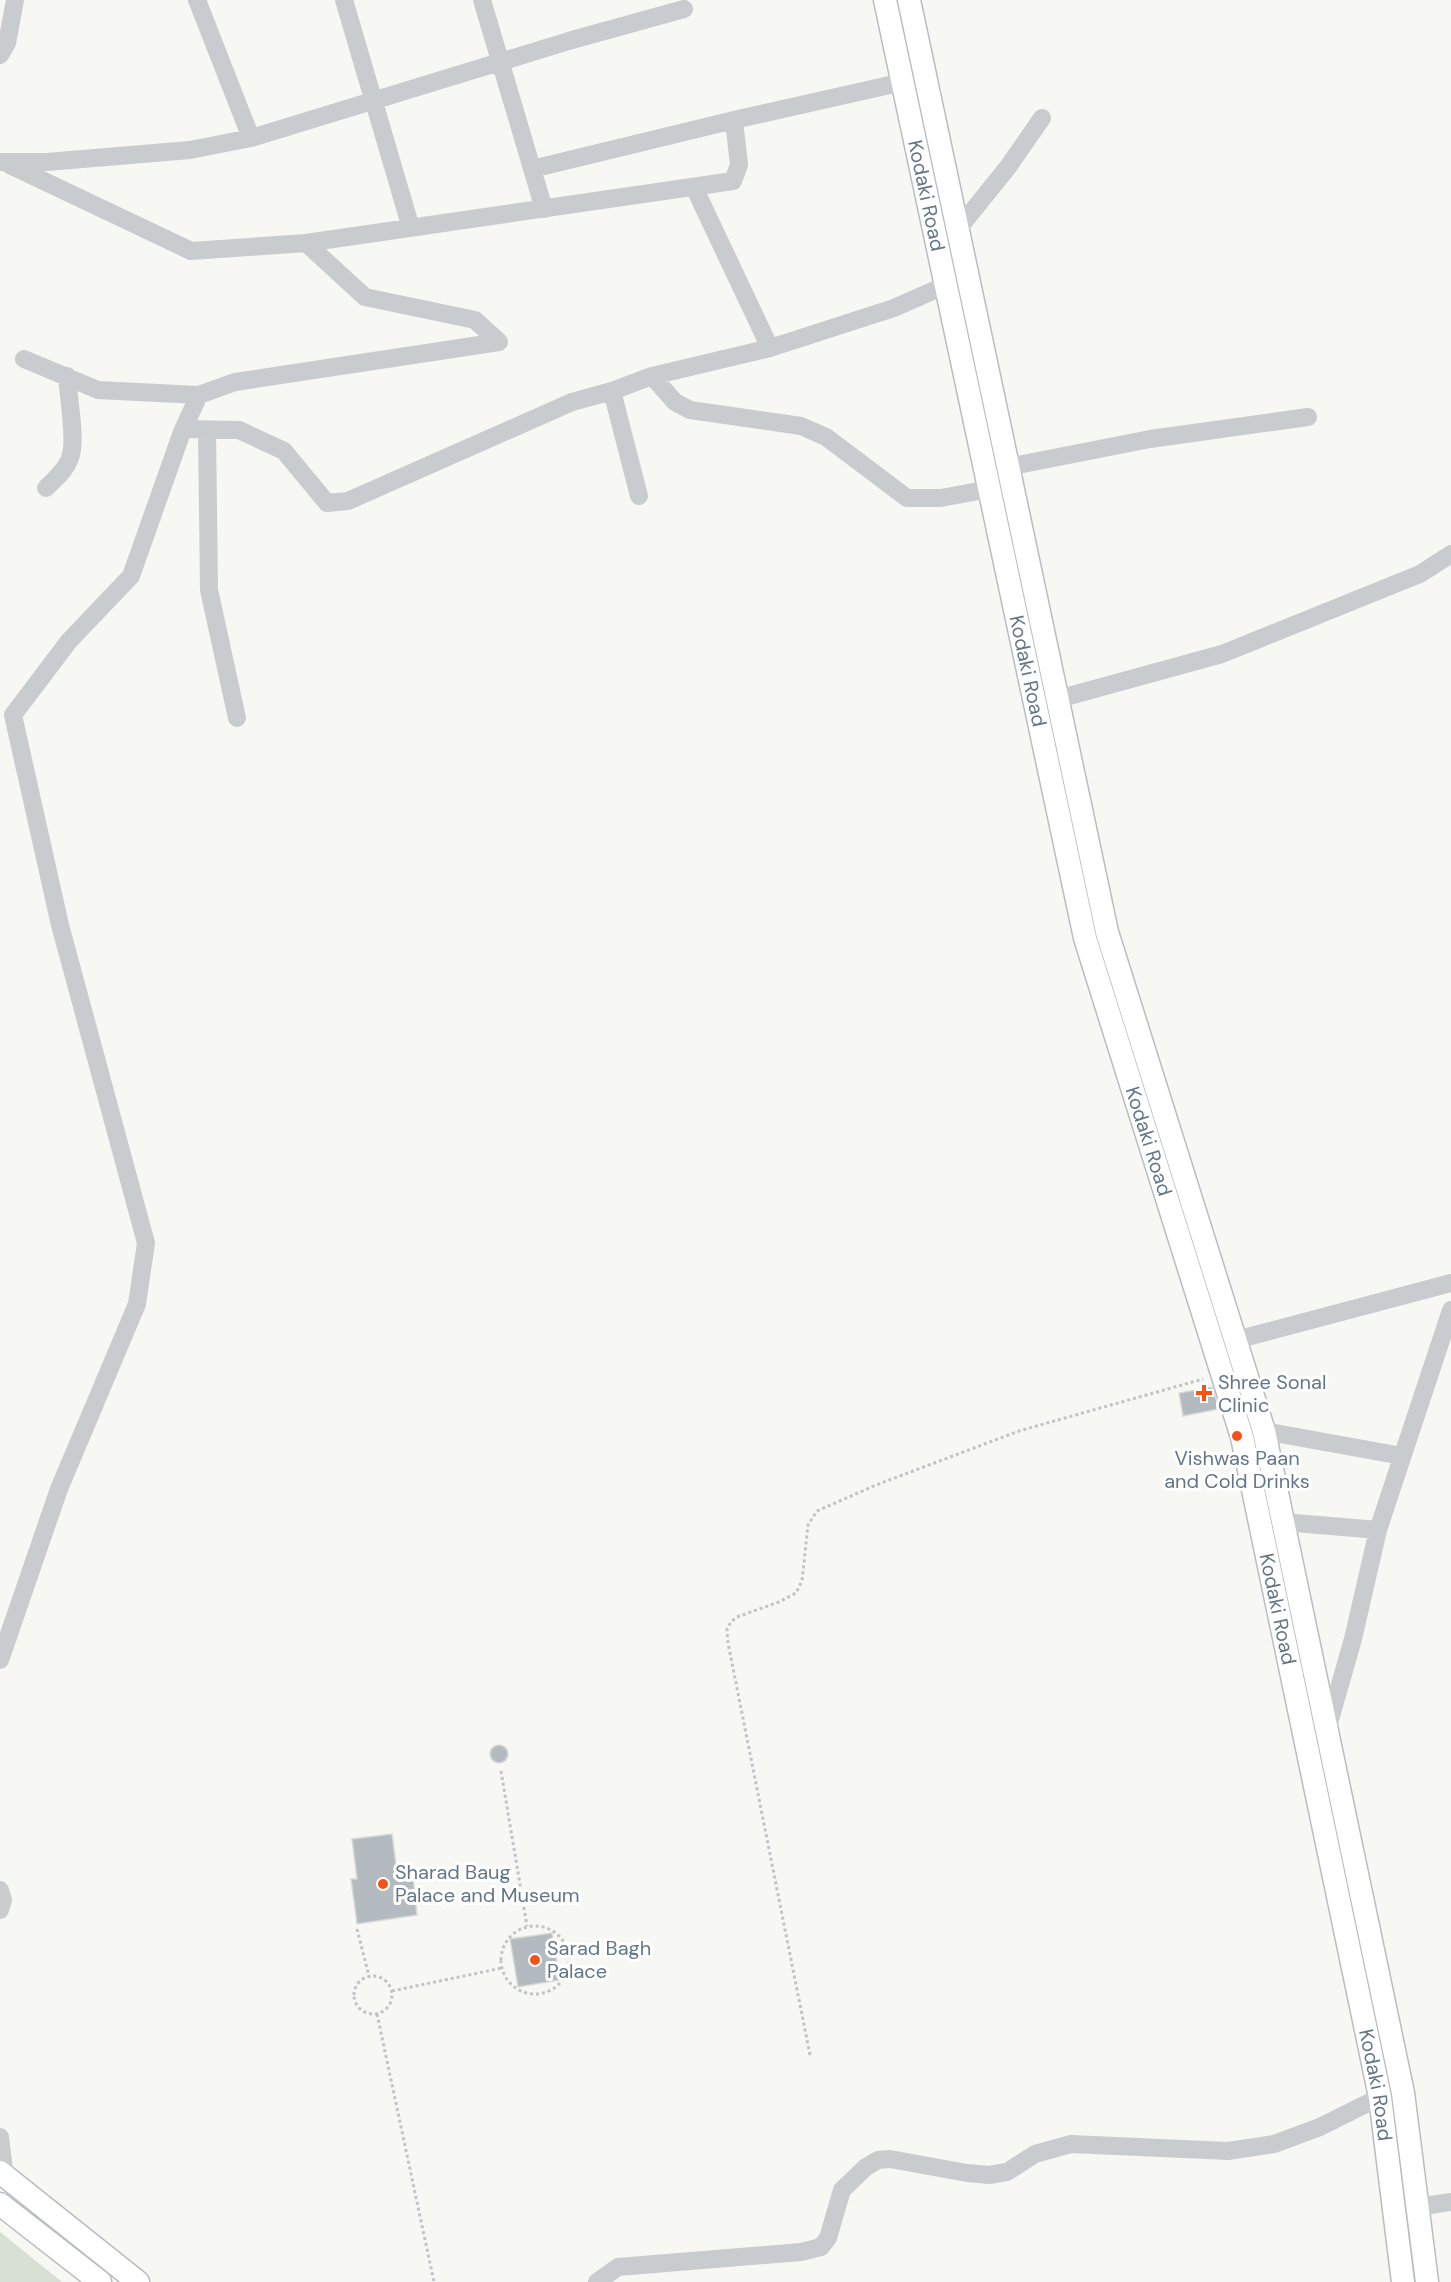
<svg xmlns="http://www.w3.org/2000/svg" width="1451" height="2282" viewBox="0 0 1451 2282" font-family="'DM Sans',sans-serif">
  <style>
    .green { fill: #d8e0d4 }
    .building { fill: #b3bbc1; stroke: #d9d9d6; stroke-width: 1.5 }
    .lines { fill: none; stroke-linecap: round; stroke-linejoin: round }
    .major-casing { stroke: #b9bdc1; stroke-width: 25 }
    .path { stroke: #c2c3c5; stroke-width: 3; stroke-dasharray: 3 3; stroke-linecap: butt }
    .minor { stroke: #c9cccf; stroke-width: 18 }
    .major { stroke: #fff; stroke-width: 22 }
    .poi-dot { fill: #f55316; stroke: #fff; stroke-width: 2 }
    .labels { text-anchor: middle; stroke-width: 6; stroke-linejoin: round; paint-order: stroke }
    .street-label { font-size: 20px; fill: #637688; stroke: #fff }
    .poi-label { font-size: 20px; fill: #637688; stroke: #fff; text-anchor: start }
  </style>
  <rect width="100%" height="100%" fill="#f7f7f3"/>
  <!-- green -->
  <path class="green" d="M0,2232l62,50h-62z"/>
  <!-- building -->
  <path class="building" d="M1212,1387l7,22 -36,7 -4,-23z
    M490 1754a9 9 0 1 1 18 0a9 9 0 1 1-18 0Z
    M392,1834l6,46 15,-2 4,37 -60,9 -6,-45h6l-5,-40z
    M552,1933l8,47 -42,7 -8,-48z"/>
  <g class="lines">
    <!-- major casing -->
    <g class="major-casing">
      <g id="major">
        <path id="s1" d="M885,0l200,938 157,499 138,660 23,185"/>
        <path d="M909,0l198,932 157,499 139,662 24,189"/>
        <path d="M0,2172l138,110"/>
        <path d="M0,2204l100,78"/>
      </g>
    </g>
    <!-- path -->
    <path class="path" d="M501,1771l26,155
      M501 1960a34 34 0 1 1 68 0a34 34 0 1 1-68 0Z
      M357,1929l12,47
      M354 1995a19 19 0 1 1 38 0a19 19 0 1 1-38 0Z
      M392,1991l110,-23
      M377,2014l57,268
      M810,2055l-82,-412 -1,-14 4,-7 6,-5 42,-15 17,-9 6,-12 6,-56 9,-14 59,-26 143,-54 184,-52"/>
    <!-- minor -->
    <path class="minor" d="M197,0l54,138
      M344,0l67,228
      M482,0l62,209
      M0,55l7,-12 8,-43
      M0,162h47l143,-12 61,-12 321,-98 112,-31
      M10,165l181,86 115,-8 59,54 110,23 24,22
      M532,169l202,-49
      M694,187l76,161
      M958,229l50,-62 34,-49
      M306,243l427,-62 6,-16 -5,-45 169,-38
      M24,359l74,31 101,5
      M652,376l23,26 15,8 111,16 25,11 81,61h34l48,-9
      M612,391l27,105
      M184,429l55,1 45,21 43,52 21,-2 224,-99 40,-11 40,-15 118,-28 124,-40 52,-23
      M207,430l2,160 28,128
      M1008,467l142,-28 158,-22
      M46,488c9,-9 20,-18 24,-30 7,-17 -2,-62 -3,-82
      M1058,699l164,-45 198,-80 31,-20
      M1236,1340l215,-57
      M1264,1431l138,25
      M1283,1522l95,8
      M0,1660l59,-171 78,-185 9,-61 -86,-318 -47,-210 56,-74 62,-65 51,-144 17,-37 36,-13 264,-40
      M1327,1730l26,-91 25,-109 73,-220
      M0,1890l3,10 -3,10
      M0,2137l5,40
      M1417,2207l34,-5
      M597,2282l21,-15 183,-15 20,-5 7,-9 14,-48 24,-23 12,-7 12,-1 77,14 22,2 18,-3 28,-18 36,-10 157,7 46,-7 46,-17 60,-30"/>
    <!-- major -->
    <use href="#major" class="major"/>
  </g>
  <!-- markers -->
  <g class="poi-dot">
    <path d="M1201 1384h6v6h6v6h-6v6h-6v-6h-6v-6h6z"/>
    <circle cx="1237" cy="1436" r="6"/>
    <circle cx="383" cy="1884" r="6"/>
    <circle cx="535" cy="1960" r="6"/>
  </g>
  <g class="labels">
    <!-- street labels -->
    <g class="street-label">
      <text dy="7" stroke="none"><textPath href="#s1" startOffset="200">Kodaki Road</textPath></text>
      <text dy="7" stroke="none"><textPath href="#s1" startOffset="686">Kodaki Road</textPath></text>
      <text dy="7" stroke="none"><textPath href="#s1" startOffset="1172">Kodaki Road</textPath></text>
      <text dy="7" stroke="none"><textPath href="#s1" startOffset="1658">Kodaki Road</textPath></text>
      <text dy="7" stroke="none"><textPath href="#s1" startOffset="2144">Kodaki Road</textPath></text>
    </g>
    <!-- poi labels -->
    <g class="poi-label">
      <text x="1218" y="1389">Shree Sonal<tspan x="1218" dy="23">Clinic</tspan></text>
      <text x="1237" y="1465" text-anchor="middle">Vishwas Paan<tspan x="1237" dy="23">and Cold Drinks</tspan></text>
      <text x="395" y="1879">Sharad Baug<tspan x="395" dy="23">Palace and Museum</tspan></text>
      <text x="547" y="1955">Sarad Bagh<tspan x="547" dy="23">Palace</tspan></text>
    </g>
  </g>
</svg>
